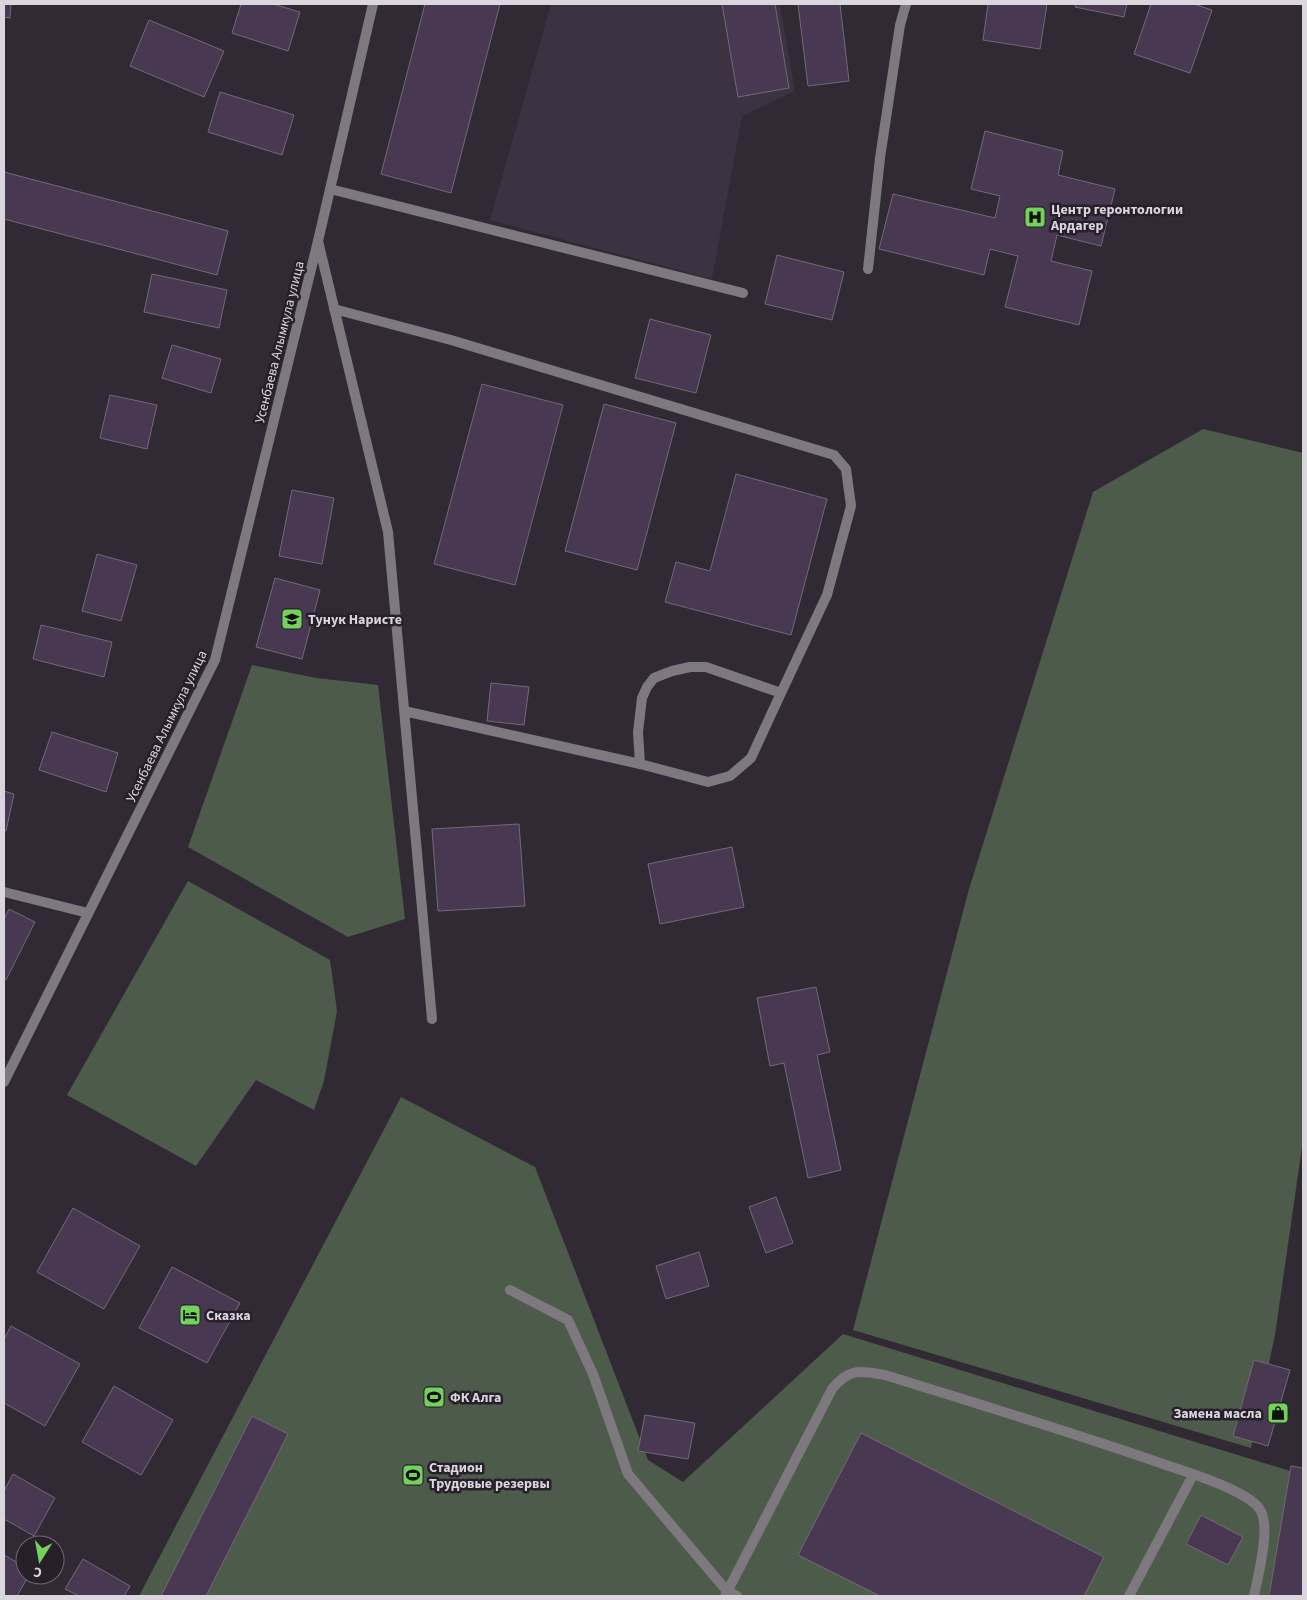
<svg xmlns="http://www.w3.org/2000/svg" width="1307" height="1600" viewBox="0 0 1307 1600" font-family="'Source Sans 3',sans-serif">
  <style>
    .built { fill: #3c3242 }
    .green { fill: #4d5b4a }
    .building { fill: #483852; stroke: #726a76 }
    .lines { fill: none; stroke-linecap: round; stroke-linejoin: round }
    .lane { stroke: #7d797f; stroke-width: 10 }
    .street { stroke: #7d797f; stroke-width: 10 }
    .labels { text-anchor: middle; stroke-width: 5; stroke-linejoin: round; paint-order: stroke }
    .poi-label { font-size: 14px; font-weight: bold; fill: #dbd6dd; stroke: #27202b; text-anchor: start }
    .street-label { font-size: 14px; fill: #dbd6dd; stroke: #27202b }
  </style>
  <rect width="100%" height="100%" fill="#312a35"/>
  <!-- built -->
  <path class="built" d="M551,4h229l15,87 -53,25 -30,163 -222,-59z"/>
  <!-- green -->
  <path class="green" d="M1203,429l100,24v687l-28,195 -24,113 -398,-118 116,-441 124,-397z
    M252,665l64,13 62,7 27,234 -57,18 -160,-90z
    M188,881l142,79 7,51 -13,70 -10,29 -58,-30 -60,86 -129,-71z
    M401,1097l134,70 113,293 35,22 160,-148 447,137 -21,125h-1130z"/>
  <!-- building -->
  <path class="building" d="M4,4h7l-1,14 -6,-1z
    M241,4h32l27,8 -12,39 -56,-18z
    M425,4h75l-49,189 -70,-19z
    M722,4h53l14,84 -51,9z
    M798,4h42l9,77 -41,5z
    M988,4h59l-7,45 -57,-9z
    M1076,4h51l-3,13 -49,-10z
    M1151,4h43l18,6 -22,63 -56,-19z
    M149,20l75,31 -20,46 -74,-31z
    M220,92l74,23 -12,40 -74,-23z
    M985,131l78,20 -5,24 57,14 -14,57 -44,-11 -6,26 41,10 -13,54 -74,-18 13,-51 -28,-7 -6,26 -105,-26 14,-55 102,24 5,-22 -29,-7z
    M4,172l224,59 -11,44 -213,-56z
    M777,255l67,17 -12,48 -67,-16z
    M152,274l75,16 -8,38 -75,-16z
    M650,319l61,16 -15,58 -61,-15z
    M172,345l49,14 -10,34 -49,-15z
    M482,384l81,21 -48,180 -81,-21z
    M110,395l47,10 -10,44 -47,-11z
    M604,404l72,19 -39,147 -72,-19z
    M736,474l91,25 -36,136 -126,-33 11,-40 34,9z
    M292,490l42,8 -12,66 -43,-8z
    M97,554l40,11 -16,56 -39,-10z
    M275,578l45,12 -18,69 -46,-12z
    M41,625l71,17 -8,35 -71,-18z
    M491,683l38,4 -5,38 -37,-4z
    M52,732l66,21 -12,39 -67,-22z
    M4,791l10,3 -8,37h-2z
    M519,824l6,82 -87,5 -6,-82z
    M732,847l12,60 -84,17 -12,-60z
    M9,909l26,13 -29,58 -2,-1v-60z
    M816,987l14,65 -13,3 24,115 -33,8 -24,-115 -14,3 -13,-68z
    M776,1197l17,46 -27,10 -17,-46z
    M73,1208l67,38 -36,63 -67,-37z
    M699,1252l10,34 -43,13 -10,-33z
    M172,1267l68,36 -33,60 -68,-35z
    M11,1326l69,38 -35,62 -41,-23v-64z
    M1254,1360l36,10 -22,76 -35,-10z
    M114,1386l59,34 -32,55 -59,-33z
    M645,1415l50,8 -7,36 -50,-8z
    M252,1416l36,18 -82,162h-45z
    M861,1433l243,124 -20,39h-204l-82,-41z
    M1291,1466l12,2v128h-34z
    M13,1474l42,24 -21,38 -30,-17v-28z
    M1201,1515l42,22 -15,28 -42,-21z
    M4,1555l21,12v8h4l-12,21h-13z
    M83,1559l47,27 -6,10h-45l-14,-7z"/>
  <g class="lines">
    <!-- lane -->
    <path class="lane" d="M330,189l413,104
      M318,241l70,291 44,487
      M868,269l12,-111 20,-133 6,-21
      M334,309l117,31 383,115 12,14 5,37 -24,89 -46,98
      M404,711l236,53 68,18 22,-6 21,-18 30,-65 -75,-26h-16l-18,4 -18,7 -7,9 -5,11 -4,34 2,32
      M510,1290l58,30 25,54 35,100 99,117 10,5
      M725,1596l107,-207c18,-22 29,-18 53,-14 93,29 186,57 278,89 23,8 81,25 96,44 13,17 -1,67 -5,88
      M1129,1596l64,-121"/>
    <!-- street -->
    <path class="street" d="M4,892l84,21
      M4,1082l211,-422 103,-419 55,-237"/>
  </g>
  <!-- icons -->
  <defs>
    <g id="hospital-square" transform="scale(1.125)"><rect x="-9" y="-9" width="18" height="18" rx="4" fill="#74d25c" stroke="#27202b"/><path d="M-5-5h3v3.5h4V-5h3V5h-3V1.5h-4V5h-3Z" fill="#111"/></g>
    <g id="school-square" transform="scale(1.125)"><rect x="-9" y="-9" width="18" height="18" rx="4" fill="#74d25c" stroke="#27202b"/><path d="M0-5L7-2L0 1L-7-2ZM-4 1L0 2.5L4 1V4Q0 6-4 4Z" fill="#111"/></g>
    <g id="hotel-square" transform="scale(1.125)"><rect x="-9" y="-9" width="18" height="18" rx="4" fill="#74d25c" stroke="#27202b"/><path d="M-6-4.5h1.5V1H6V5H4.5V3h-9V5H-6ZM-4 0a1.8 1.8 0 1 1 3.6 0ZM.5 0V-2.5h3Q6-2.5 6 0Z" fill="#111"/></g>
    <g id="stadium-square" transform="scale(1.125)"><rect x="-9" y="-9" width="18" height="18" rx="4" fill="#74d25c" stroke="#27202b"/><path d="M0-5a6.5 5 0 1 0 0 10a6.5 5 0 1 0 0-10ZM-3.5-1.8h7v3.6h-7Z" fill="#111"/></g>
    <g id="shop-square" transform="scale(1.125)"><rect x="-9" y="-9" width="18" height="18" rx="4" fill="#74d25c" stroke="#27202b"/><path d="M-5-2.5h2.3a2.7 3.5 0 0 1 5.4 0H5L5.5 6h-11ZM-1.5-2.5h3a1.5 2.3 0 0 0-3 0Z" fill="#111"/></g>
  </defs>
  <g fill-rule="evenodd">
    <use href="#hospital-square" x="1035" y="217"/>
    <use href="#school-square" x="292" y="619"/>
    <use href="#hotel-square" x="190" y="1315"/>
    <use href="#stadium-square" x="434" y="1397"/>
    <use href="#shop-square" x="1278" y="1413"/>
    <use href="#stadium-square" x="413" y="1475"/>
  </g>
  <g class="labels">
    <!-- poi labels -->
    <g class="poi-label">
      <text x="1051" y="214">Центр геронтологии<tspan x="1051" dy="16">Ардагер</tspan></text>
      <text x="308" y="624">Тунук Наристе</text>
      <text x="206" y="1320">Сказка</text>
      <text x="450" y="1402">ФК Алга</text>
      <text x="1262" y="1418" text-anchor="end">Замена масла</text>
      <text x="429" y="1472">Стадион<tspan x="429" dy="16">Трудовые резервы</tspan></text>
    </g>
    <!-- street labels -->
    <g class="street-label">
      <text transform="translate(279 342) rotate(-76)" y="5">Усенбаева Алымкула улица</text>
      <text transform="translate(166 726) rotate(-64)" y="5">Усенбаева Алымкула улица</text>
    </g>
  </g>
  <!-- border -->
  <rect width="1307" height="1600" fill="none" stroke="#dbd6dd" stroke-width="10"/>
  <!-- north arrow -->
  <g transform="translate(40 1560) rotate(191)"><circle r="24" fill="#27202b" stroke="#6f6972"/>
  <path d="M0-4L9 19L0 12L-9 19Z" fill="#74d25c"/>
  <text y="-8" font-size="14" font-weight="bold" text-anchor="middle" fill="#dbd6dd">С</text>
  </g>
</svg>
